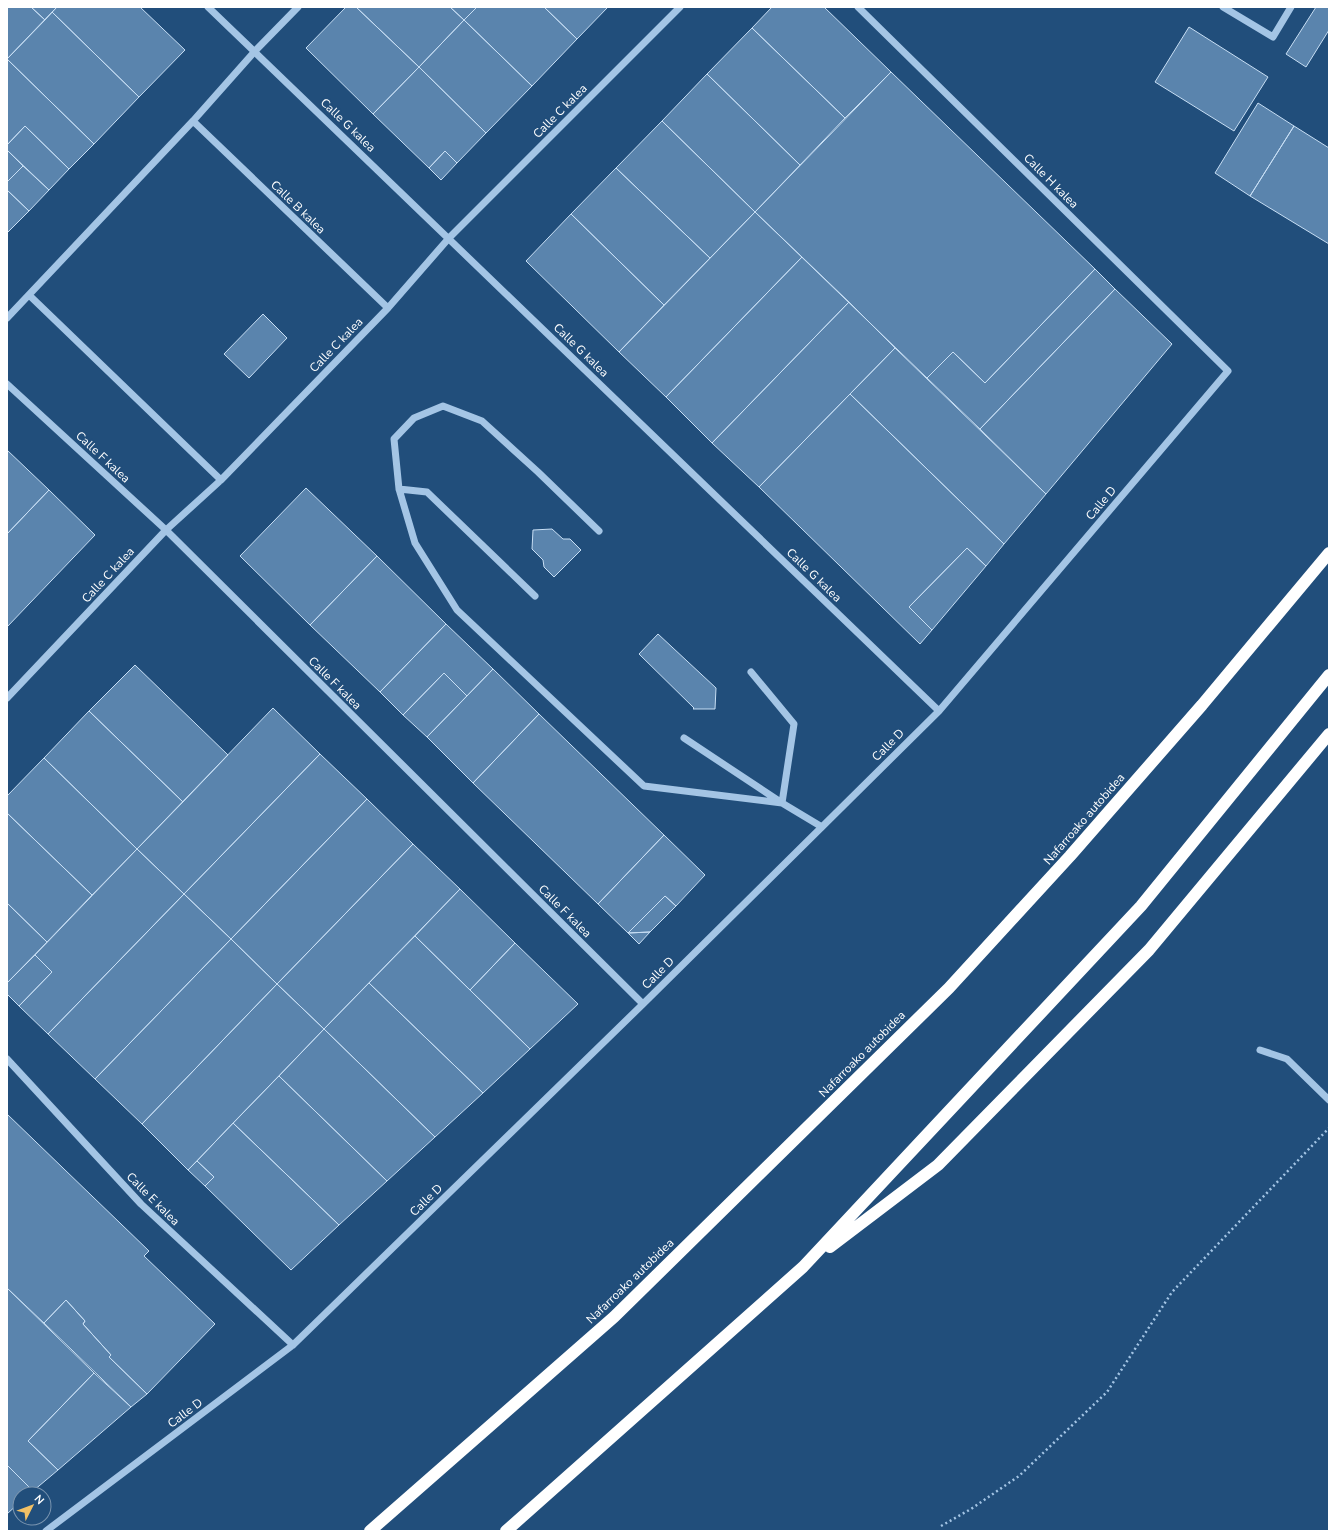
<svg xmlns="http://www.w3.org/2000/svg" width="1336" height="1538" viewBox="0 0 1336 1538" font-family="'Nunito Sans',sans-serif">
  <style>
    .building { fill: #5a84ad; stroke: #c7def4 }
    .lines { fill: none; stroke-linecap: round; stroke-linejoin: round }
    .path { stroke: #a4c5e5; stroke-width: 2.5; stroke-dasharray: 2 3; stroke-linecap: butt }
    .minor { stroke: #a4c5e5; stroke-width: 7 }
    .highway { stroke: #fff; stroke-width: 12 }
    .labels { text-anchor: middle; stroke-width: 3.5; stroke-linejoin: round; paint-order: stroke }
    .street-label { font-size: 12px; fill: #fff; stroke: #214e7b }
  </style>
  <rect width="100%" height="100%" fill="#214e7b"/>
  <!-- building -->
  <path class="building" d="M7,7h24l14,13 -38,39z
    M31,7h26l-12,13z
    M57,7h83l45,43 -46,47 -87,-85z
    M346,7h10l63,60 -46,47 -67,-66z
    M356,7h94l14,13 -45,47z
    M450,7h27l-13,13z
    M477,7h67l33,32 -45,47 -68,-66z
    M544,7h64l-31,32z
    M772,7h52l67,65 -46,46 -93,-90z
    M1316,7h13v23l-23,37 -20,-13z
    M52,12l87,85 -45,47 -87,-85z
    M464,20l68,66 -46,47 -67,-66z
    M1189,27l79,50 -34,54 -79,-49z
    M752,28l93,90 -45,47 -93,-91z
    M7,59l87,85 -25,25 -44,-43 -18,19z
    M419,67l67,66 -29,30 -12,-12 -16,17 -56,-54z
    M891,72l204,197 -110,114 -32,-31 -26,26 -172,-166z
    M707,74l93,91 -45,47 -93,-91z
    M1258,103l36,23 -44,70 -35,-23z
    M662,121l93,91 -45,46 -94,-90z
    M25,126l44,43 -20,21 -42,-40v-5z
    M1294,126l35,22v96l-79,-48z
    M7,150l16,16 -16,16z
    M445,151l12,12 -16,17 -12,-12z
    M23,166l26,24 -20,21 -22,-21v-8z
    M616,168l94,90 -46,47 -93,-91z
    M7,190l22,21 -22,22z
    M755,212l47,45 -136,140 -47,-45z
    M571,214l93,91 -45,47 -93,-91z
    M802,257l47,45 -137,141 -46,-46z
    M1095,269l20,20 -135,140 -53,-51 26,-26 32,31z
    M1115,289l57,55 -126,150 -66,-65z
    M849,302l46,46 -136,139 -47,-44z
    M263,314l24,24 -38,40 -25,-24z
    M895,348l151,146 -42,50 -154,-150z
    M850,394l154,150 -18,22 -19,-18 -58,59 23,23 -12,14 -161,-157z
    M7,450l42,40 -42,44z
    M306,488l71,68 -67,69 -70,-69z
    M49,490l46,45 -88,92v-93z
    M552,529l11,10h7l11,11 -27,27 -10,-10 -1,-7 -11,-11 1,-19z
    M967,548l19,18 -54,64 -23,-23z
    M377,556l69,68 -66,68 -70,-67z
    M446,624l47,45 -26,27 -23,-23 -41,42 -23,-23z
    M658,634l58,54 -1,21h-22l1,-1 -55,-54z
    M135,665l93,90 -45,47 -94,-91z
    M493,669l46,45 -66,69 -46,-46z
    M444,673l23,23 -40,41 -24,-22z
    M273,708l47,46 -136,140 -47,-45z
    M89,711l94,91 -46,47 -93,-91z
    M539,714l125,121 -66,69 -125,-121z
    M320,754l47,45 -136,140 -47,-45z
    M44,758l93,91 -45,46 -85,-82v-17z
    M367,799l46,45 -136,140 -46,-45z
    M7,813l85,82 -45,47 -40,-39z
    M664,835l41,40 -29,31 -11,-10 -37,37 -30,-29z
    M413,844l47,45 -136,140 -47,-45z
    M137,849l47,45 -136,140 -29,-28 33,-34 -17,-17z
    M460,889l55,54 -45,47 -55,-54z
    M184,894l47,45 -136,140 -47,-45z
    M665,896l11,10 -26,26 -22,1z
    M7,903l40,39 -40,41z
    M650,932l-11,12 -11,-11z
    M415,936l115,113 -47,44 -114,-110z
    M231,939l46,45 -135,140 -47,-45z
    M515,943l63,61 -48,45 -60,-59z
    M35,955l17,17 -33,34 -12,-12v-11z
    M369,983l114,110 -48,44 -111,-108z
    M277,984l47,45 -136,141 -46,-46z
    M324,1029l111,108 -48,44 -108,-105z
    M279,1076l108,105 -48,44 -106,-102z
    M7,1114l142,137 -5,5 71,68 -68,70 -38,-37 2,-2 -28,-31 2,-3 -19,-21 -22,23 -37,-35z
    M233,1123l106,102 -48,45 -86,-84 9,-9 -17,-16z
    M197,1161l17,16 -9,9 -17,-16z
    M7,1288l87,85 -66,68 30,29 -25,21 -26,-26z
    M66,1300l19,21 -2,3 28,31 -2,2 38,37 -16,13 -87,-84z
    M94,1373l37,34 -73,63 -30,-29z
    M7,1465l26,26 -3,3h-10v8l-13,12z"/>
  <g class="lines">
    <!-- path -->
    <path class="path" d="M941,1526l30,-17 48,-33 88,-84 65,-100 157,-164"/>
    <!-- minor -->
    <path class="minor" d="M208,7l731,704
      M1223,7l50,30 18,-30
      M193,121l195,187
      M29,295l192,185
      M7,318l186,-197 62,-70 43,-44
      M7,384l159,146 477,474
      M399,489l28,3 108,104
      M599,531l-61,-59 -56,-51 -39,-15 -29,12 -20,21 5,50 16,54 42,67 187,176 138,17 40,24
      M7,698l159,-168 55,-50 167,-172 61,-70 231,-231
      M684,738l98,65 12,-79 -43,-52
      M1260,1050l27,9 42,41
      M7,1059l134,145 152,141
      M46,1531l247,-186 350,-341 296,-293 289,-340 -370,-364"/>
    <!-- highway -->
    <path class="highway" d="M830,1247l108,-82 211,-215 180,-216
      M370,1531l244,-214 335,-329 121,-132 132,-151 127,-152
      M506,1531l297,-264 338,-361 188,-231"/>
  </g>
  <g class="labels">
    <!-- street labels -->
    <g class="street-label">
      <text transform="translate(560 111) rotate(-45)" y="4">Calle C kalea</text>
      <text transform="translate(348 125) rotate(44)" y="4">Calle G kalea</text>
      <text transform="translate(1051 181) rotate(45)" y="4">Calle H kalea</text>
      <text transform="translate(298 207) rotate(44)" y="4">Calle B kalea</text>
      <text transform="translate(336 345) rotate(-46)" y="4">Calle C kalea</text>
      <text transform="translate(581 350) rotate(44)" y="4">Calle G kalea</text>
      <text transform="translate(103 457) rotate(43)" y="4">Calle F kalea</text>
      <text transform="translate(1101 503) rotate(-50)" y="4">Calle D</text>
      <text transform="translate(108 575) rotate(-47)" y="4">Calle C kalea</text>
      <text transform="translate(814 575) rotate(44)" y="4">Calle G kalea</text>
      <text transform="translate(335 683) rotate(45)" y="4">Calle F kalea</text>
      <text transform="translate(888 745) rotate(-45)" y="4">Calle D</text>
      <text transform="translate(1084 819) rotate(-49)" y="4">Nafarroako autobidea</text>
      <text transform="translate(565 911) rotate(45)" y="4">Calle F kalea</text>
      <text transform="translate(658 973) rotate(-45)" y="4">Calle D</text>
      <text transform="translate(862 1054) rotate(-45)" y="4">Nafarroako autobidea</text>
      <text transform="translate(153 1199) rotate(45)" y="4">Calle E kalea</text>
      <text transform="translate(426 1200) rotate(-44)" y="4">Calle D</text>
      <text transform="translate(630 1281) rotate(-44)" y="4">Nafarroako autobidea</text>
      <text transform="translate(185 1413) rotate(-37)" y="4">Calle D</text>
    </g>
  </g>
  <!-- border -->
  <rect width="1336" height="1538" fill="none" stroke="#ffffff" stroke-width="16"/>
  <!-- north arrow -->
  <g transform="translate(32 1506) rotate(48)"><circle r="19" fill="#214e7b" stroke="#7a95b0"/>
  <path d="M0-3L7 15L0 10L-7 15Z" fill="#f1c065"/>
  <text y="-6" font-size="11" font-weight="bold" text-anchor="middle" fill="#ffffff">N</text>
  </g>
</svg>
